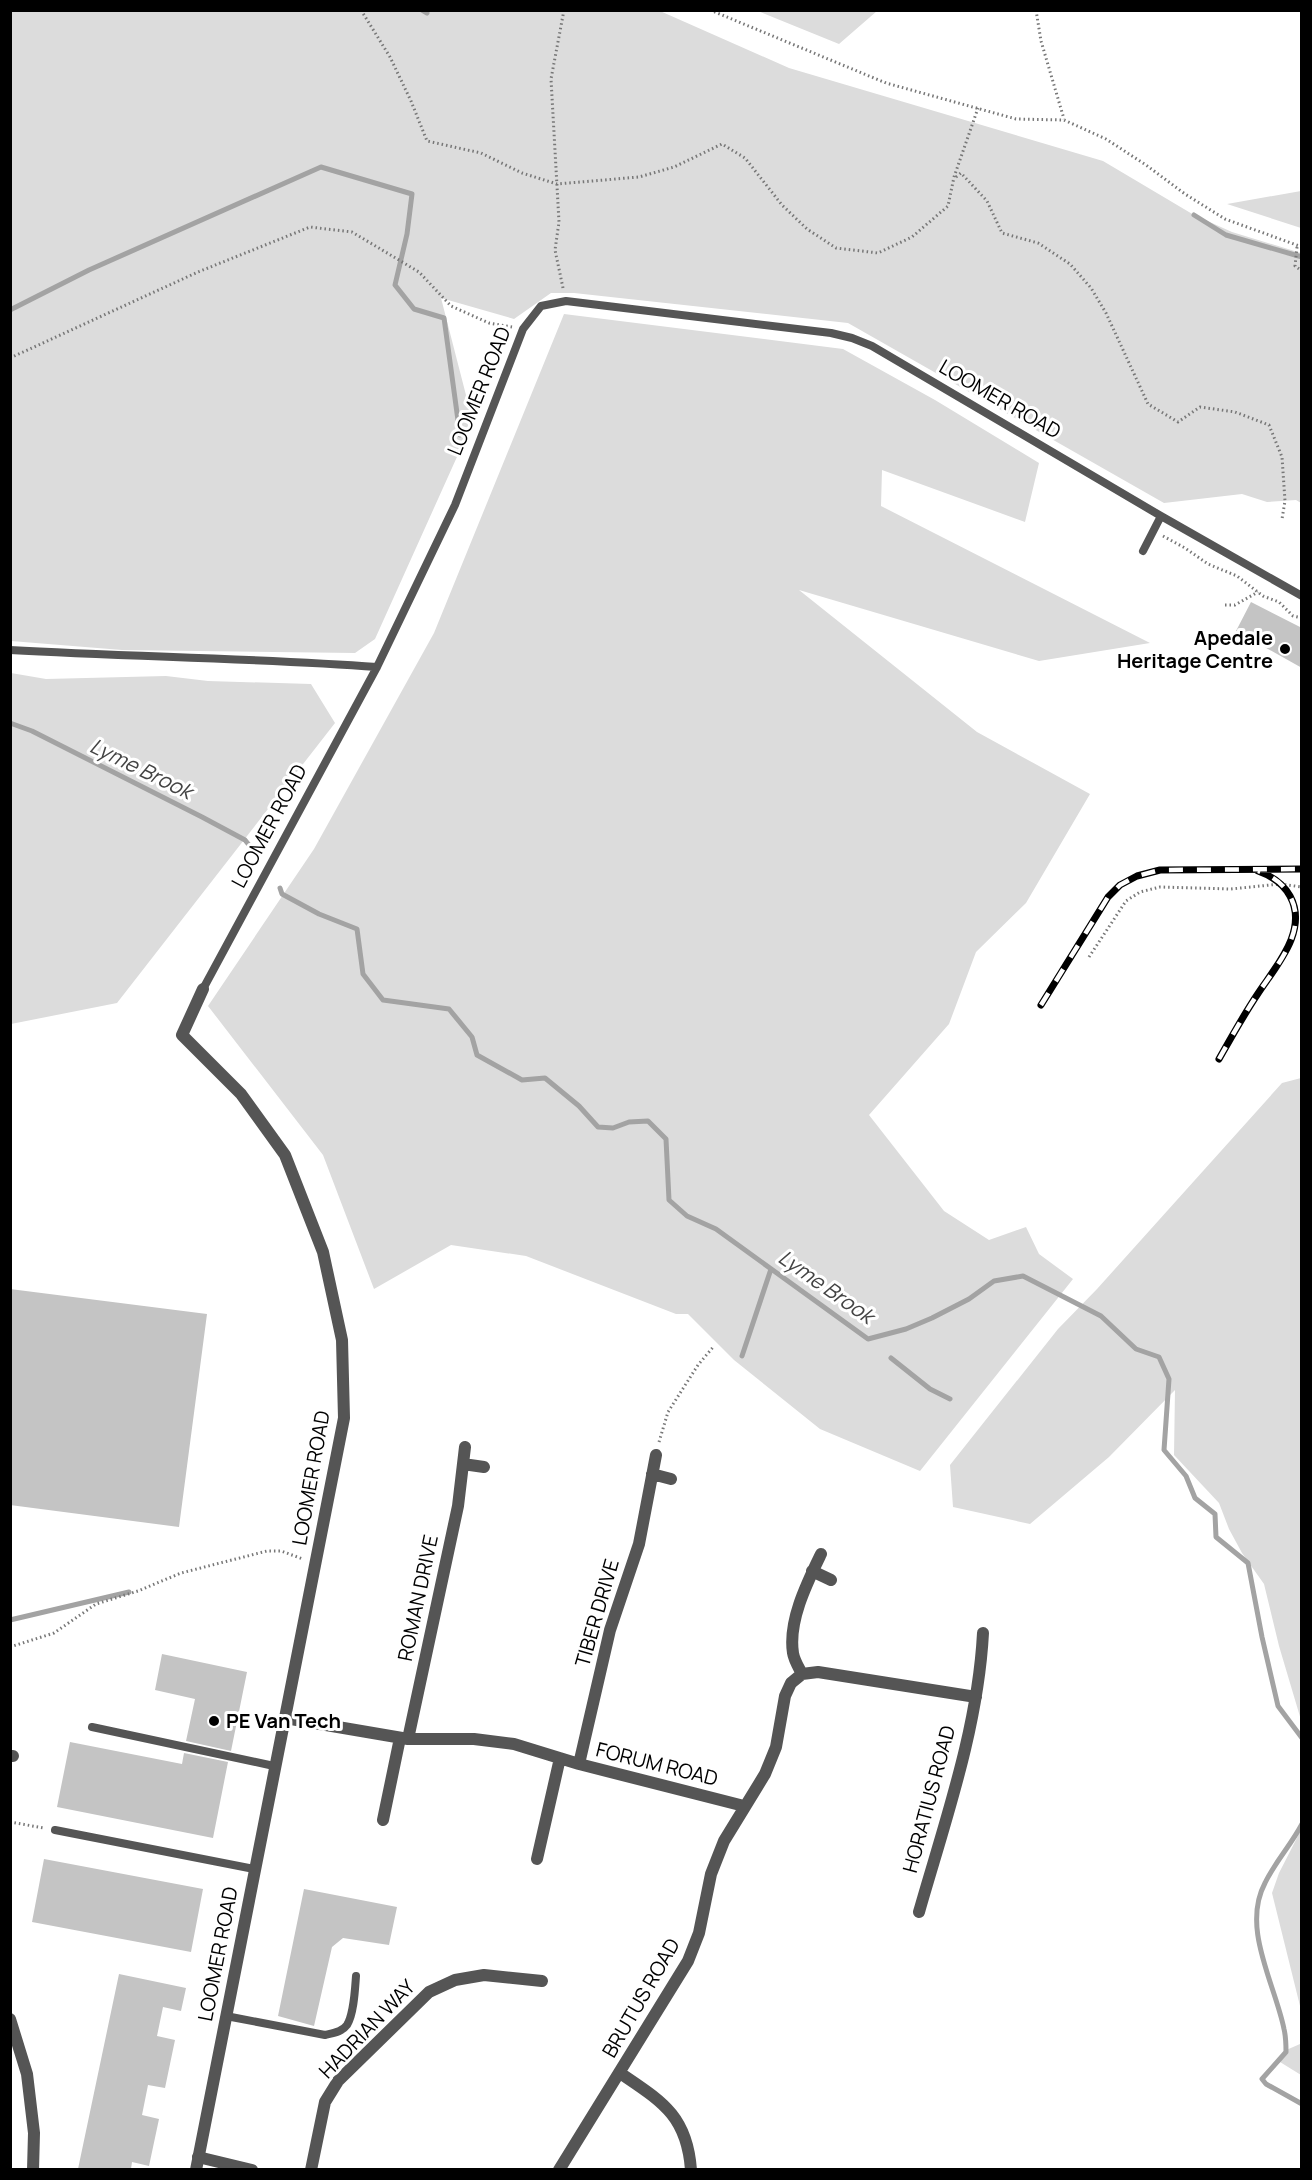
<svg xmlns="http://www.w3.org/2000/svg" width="1312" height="2180" viewBox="0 0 1312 2180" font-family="Manrope,sans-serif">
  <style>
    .green { fill: #dcdcdc }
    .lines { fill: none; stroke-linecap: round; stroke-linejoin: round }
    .stream { stroke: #a3a3a3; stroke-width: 5 }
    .building { fill: #c4c4c4 }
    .path { stroke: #777; stroke-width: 3; stroke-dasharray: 1.5 3; stroke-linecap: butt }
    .service { stroke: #555; stroke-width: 8 }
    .minor { stroke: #555; stroke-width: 12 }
    .tertiary { stroke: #555; stroke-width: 12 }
    .rail-casing { stroke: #000; stroke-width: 7 }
    .rail { stroke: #fff; stroke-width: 4.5; stroke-dasharray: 14; stroke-linecap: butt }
    .poi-dot { fill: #000; stroke: #fff; stroke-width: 2 }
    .labels { text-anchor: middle; stroke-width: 6; stroke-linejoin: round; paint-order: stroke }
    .street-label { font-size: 20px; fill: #000; stroke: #fff }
    .poi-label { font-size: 20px; font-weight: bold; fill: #000; stroke: #fff; text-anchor: end }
    .water-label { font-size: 21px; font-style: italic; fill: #444; stroke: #fff }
  </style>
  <rect width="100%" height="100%" fill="#fff"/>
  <!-- green -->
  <path class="green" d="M10,11h650l129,57 314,93 91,54 38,17 69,21v250l-5,-3 -29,2 -25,-8 -78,9 -316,-180 -274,-30h-23l-37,26 -73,-21 26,101 12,9 -104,231 -20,14 -233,-3 -111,-9z
    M758,11h119l-38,33z
    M1301,191v37l-74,-24z
    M564,314l279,35 92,51 104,63 -14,59 -143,-52 -1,36 269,137 -111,18 -240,-71 178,142 113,62 -64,109 -50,49 -27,72 -80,91 75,96 45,29 37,-13 13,27 34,25 -153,192 -100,-42 -86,-69 -46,-46h-12l-150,-58 -75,-11 -77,44 -51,-134 -115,-149 106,-157 120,-216z
    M11,673l35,6 120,-3 42,5 103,3 24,39 -218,280 -106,21z
    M1301,1078h1l-1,642 -22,-74 -15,-62 -22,-31 -13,-24 -10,-26 -45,-48 1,-65 -66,67 -79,67 -77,-17 -3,-42 108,-136 39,-40 185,-206z
    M1301,1830l1,245h-1l-21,-13 4,-11 16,-7 1,-34 -29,-117 7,-20z"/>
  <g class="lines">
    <!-- stream -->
    <path class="stream" d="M422,10l5,3
      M1194,215l32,20 76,22
      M10,310l79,-40 232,-103 91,27 -5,40 -12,51 19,24 30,9 16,117
      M10,723l22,8 170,86 43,23 8,10
      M280,888l2,6 37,20 38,15 6,45 20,26 66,9 23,28 5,18 45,25 23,-2 34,28 19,21 15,1 16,-6 19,-1 18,18 3,61 18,16 29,13 152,110 38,-10 26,-11 37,-19 25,-18 29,-5 78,40 35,33 23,8 10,22 -5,71 22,26 9,22 20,16 1,23 32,26 14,74 16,69 24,32
      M742,1356l29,-87
      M891,1358l39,31 20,10
      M10,1620l119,-28
      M1302,1824c-11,21 -27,38 -37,59 -24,45 10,101 19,146 2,8 2,16 2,23l-24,27 4,5 36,20"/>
  </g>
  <!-- building -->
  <path class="building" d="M1251,602l51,26v40l-66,-37z
    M10,1289l197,25 -28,213 -169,-22z
    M162,1654l85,18 -16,79 -45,-10 9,-42 -40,-9z
    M70,1742l112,22 2,-11 44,9 -15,76 -156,-31z
    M44,1859l159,30 -12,63 -159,-30z
    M304,1889l93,18 -8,38 -46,-7 -11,9 -18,79 -36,-10z
    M119,1974l67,14 -5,23 -18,-4 -6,29 18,4 -10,48 -17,-3 -6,30 17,4 -10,47 -17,-4 -1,7h-53z"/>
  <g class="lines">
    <!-- path -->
    <path class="path" d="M361,10l29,47 21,44 16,40 54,12 41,20 35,11 82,-7 35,-10 48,-23 23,14 37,47 25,24 29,19 42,5 34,-16 36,-31 6,-29 24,-69
      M710,10l176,73 130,36 48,1 42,19 40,26 39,29 40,25 77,28
      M1036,10l5,31 23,78
      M956,177l5,-4 26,28 15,32 36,10 32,21 21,24 15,25 42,91 30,18 22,-15 35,5 34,13 13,32 3,44 -3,18
      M1297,247l-2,19 7,5
      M563,288l-8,-38 4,-28 -8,-143 13,-69
      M10,358l188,-86 112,-45 42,5 67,40 32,34 38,17 23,4
      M1163,536l22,12 23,16 29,12 26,20 16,6 14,14 9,2
      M1225,605h10l23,-13
      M1089,957l37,-56 14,-9 20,-5 71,2 49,-5 22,3
      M659,1442l9,-30 30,-47 16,-19
      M10,1647l44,-14 42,-29 42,-13 43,-18 86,-22h14l22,8
      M10,1822l34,6"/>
    <!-- service -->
    <path class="service" d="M1143,551l18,-35
      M10,650c123,7 245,8 367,17
      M203,989l174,-322 78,-162 68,-176 18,-23 25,-5 265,32 21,5 20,8 289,170 141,80
      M92,1727l182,39
      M55,1830l199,39
      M226,2016l99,19c8,-2 17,-3 22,-10 7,-11 8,-36 9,-49"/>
    <!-- minor -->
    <path class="minor" d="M463,1464l21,3
      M652,1474l19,5
      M812,1571l19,9
      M802,1674l16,-2 158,25
      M285,1718l123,21h66l40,5 65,20 165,42
      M408,1739l50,-233 7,-59
      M10,1756h3
      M579,1764l31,-134 29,-86 17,-89
      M383,1820l17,-82
      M537,1859l23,-101
      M919,1912c26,-91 59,-184 64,-279
      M10,2019l17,55 7,59 -1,37
      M620,2073c41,28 67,42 71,97
      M198,2157l54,13
      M311,2170l14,-68 13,-21 91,-89 26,-12 29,-5 58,6
      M559,2170l129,-209 11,-28 12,-59 13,-33 41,-67 11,-27 9,-51 6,-13 11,-9c-3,-6 -8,-14 -9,-21 -5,-32 14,-70 28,-99"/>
    <!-- tertiary -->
    <path class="tertiary" d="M196,2170l148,-752 -2,-78 -19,-88 -38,-97 -44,-61 -59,-59 21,-46"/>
    <!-- rail casing -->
    <g class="rail-casing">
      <path id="rail" d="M1041,1005l67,-108 12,-12 17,-9 23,-6 142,-1
        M1219,1059c12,-21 24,-43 38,-64 18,-28 52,-64 33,-99 -7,-13 -18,-20 -32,-25"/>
    </g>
    <!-- rail -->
    <use href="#rail" class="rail"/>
  </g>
  <!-- markers -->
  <g class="poi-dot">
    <circle cx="1285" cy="649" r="6"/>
    <circle cx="214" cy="1721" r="6"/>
  </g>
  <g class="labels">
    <!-- street labels -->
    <g class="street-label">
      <text transform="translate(479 391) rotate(-68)" y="7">LOOMER ROAD</text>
      <text transform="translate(1000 399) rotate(30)" y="7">LOOMER ROAD</text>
      <text transform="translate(269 826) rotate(-62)" y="7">LOOMER ROAD</text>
      <text transform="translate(311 1478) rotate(-80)" y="7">LOOMER ROAD</text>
      <text transform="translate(418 1598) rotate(-78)" y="7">ROMAN DRIVE</text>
      <text transform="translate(597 1613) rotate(-74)" y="7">TIBER DRIVE</text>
      <text transform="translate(657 1764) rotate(14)" y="7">FORUM ROAD</text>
      <text transform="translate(929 1799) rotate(-75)" y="7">HORATIUS ROAD</text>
      <text transform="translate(218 1954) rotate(-79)" y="7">LOOMER ROAD</text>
      <text transform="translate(641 1998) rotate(-60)" y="7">BRUTUS ROAD</text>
      <text transform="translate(367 2029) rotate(-46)" y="7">HADRIAN WAY</text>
    </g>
    <!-- poi labels -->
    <g class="poi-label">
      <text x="1273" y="645">Apedale<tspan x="1273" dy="23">Heritage Centre</tspan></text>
      <text x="226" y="1728" text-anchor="start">PE Van Tech</text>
    </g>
    <!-- water labels -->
    <g class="water-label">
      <text transform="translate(141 769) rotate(26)" y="7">Lyme Brook</text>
      <text transform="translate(826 1287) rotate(35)" y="7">Lyme Brook</text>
    </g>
  </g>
  <!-- border -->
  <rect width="1312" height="2180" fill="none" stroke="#000000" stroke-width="24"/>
</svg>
